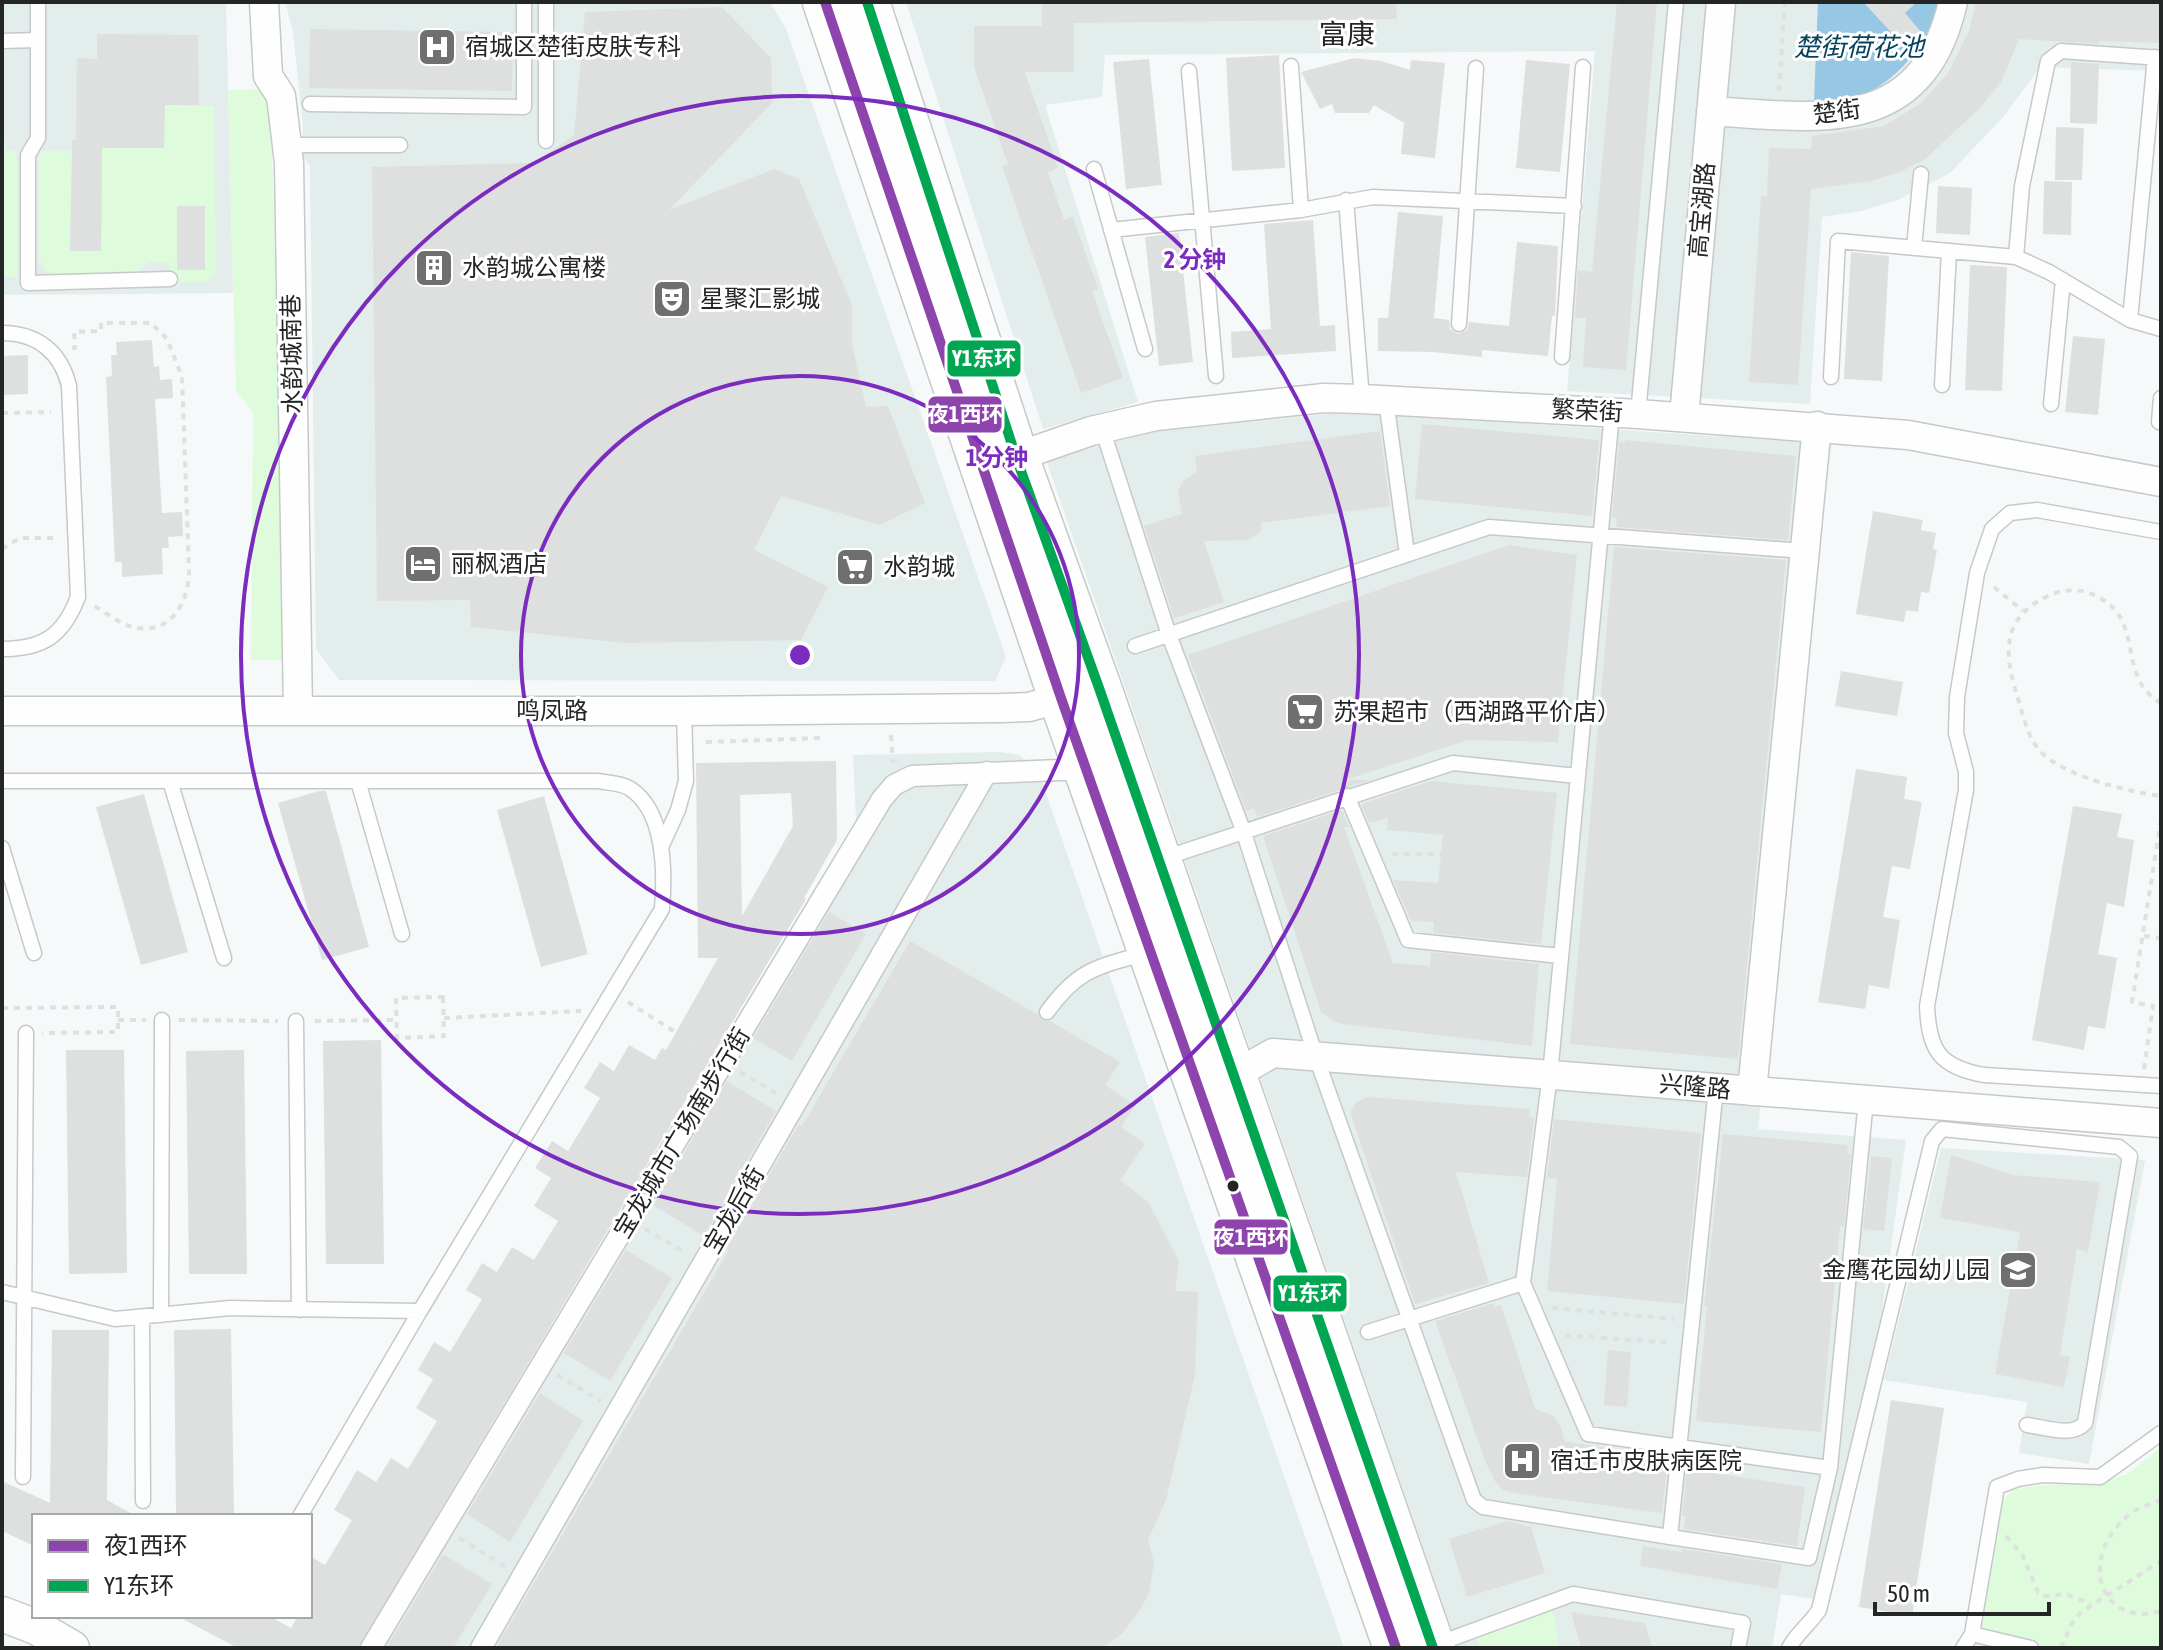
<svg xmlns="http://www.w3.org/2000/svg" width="2163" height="1650" viewBox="0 0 2163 1650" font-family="'Asap Condensed','Noto Sans SC',sans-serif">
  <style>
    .built { fill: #e3edec }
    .green { fill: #defbdc }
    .water { fill: #96c7e4 }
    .building { fill: #dee0e0; fill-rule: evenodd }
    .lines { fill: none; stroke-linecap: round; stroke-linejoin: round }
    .service-casing { stroke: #c6c9c9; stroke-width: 17 }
    .pedestrian-casing { stroke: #c6c9c9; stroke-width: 23 }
    .minor-casing { stroke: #c6c9c9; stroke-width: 31 }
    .tertiary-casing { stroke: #c6c9c9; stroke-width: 37 }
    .primary-casing { stroke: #c6c9c9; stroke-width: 47 }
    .path { stroke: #dfe0e0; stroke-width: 4; stroke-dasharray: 6 6; stroke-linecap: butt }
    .service { stroke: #fefefe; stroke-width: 14 }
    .pedestrian { stroke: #fefefe; stroke-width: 20 }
    .minor { stroke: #fefefe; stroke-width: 28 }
    .tertiary { stroke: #fefefe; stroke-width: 34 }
    .primary { stroke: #fefefe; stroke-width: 44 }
    .bus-1-casing { stroke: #fff; stroke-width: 16 }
    .bus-2-casing { stroke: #fff; stroke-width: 16 }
    .bus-1 { stroke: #8e44ad; stroke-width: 10 }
    .bus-2 { stroke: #00a651; stroke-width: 10 }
    .ring { fill: none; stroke: #7b2cbf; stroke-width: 4 }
    .bus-dot { fill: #242626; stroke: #fff; stroke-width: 3 }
    .labels { text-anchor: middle; stroke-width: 6; stroke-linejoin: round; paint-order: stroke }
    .poi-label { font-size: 24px; fill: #242626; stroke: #fff; text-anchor: start }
    .street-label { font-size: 24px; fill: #242626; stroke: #fff }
    .water-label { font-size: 26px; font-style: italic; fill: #07435e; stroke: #fff }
    .quarter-label { font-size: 28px; fill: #242626; stroke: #fff }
    .centre { fill: #7b2cbf; stroke: #fff; stroke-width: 4 }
    .ring-label { font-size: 24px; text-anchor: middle; font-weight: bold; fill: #7b2cbf; stroke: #fff; stroke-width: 6; stroke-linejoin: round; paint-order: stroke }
    .line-badge { stroke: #fff; stroke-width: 3 }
    .badge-label { font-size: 22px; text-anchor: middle; font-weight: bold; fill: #fff }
  </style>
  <rect width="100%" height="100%" fill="#f6f9f9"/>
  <!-- built -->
  <path class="built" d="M2,2h224l7,291 -231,2z
    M285,2h485l16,27 220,628 -11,24 -656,-1 -23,-31 -6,-483 -9,-13 2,-27 -10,-94z
    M906,2h1255v69l-121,-4 -36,49 -54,57 -52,27 -37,11 -39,6 -12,187 -243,-13 28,-340 -490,4 -3,42 -57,8 93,297 -95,27z
    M1327,414l77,1 426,29 -72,685 148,11 -30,213 -62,246 -33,-5 -9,54h-314l-413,-1191 97,-24z
    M1000,752l20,3 21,24 303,869h-981l494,-807 -4,-86z
    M1941,1148l204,12 -56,304 -70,-11 8,-51 -143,-22z"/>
  <!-- green -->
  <path class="green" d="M2,52l3,99h12v126h-15z
    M270,89l6,204 3,5 9,362h-37l2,-247 -17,-23 -8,-300z
    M165,105l49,1 2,165c-7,15 -24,11 -38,11l-7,-6 -2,-13 -20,-1 -14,11 -77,2 -13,-4 -6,-10v-110h33l-2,99h31l1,-102h62z
    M2161,1447v201h-190l13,-28v-20l17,-98 12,-12 23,-4 68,-4 23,-8z
    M1551,1609l5,14 3,25h-80l-3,-11z"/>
  <!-- water -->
  <path class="water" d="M1818,2h119c-4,37 -43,84 -79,94 -14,4 -29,4 -44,5z"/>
  <!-- building -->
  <path class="building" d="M1042,2h354l1,17 -323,4v49h-49l33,96 -10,4 16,48 9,-3 25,72 -6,2 31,87 -42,15 -79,-227 6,-2 -34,-97v-41h68z
    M1617,2h40l-31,368 -43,-3 3,-49h-11l3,-48 14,2z
    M1863,2h54l-12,11 16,19 -17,14z
    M1976,2h185v41l-62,-2v3l-80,-5 -18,43 -21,26 -56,52 -27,13 -26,8 -60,8 -13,196 -49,-3 12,-186 6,1 2,-49 42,1 1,-13 72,-10 36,-22 28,-31 21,-42z
    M722,7l49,51 1,45 -103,107 105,-41 25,10 53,126v39l14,63 22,-1 37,97 -45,22 -99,-29 -27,54 74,37 -27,53 -177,3 -153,-16 -1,-27 -93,1 -5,-434 162,-4 40,-28 11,-123z
    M310,29l203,3 -1,59 -203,-3z
    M97,34l101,1 1,70h-34l-1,43h-62l-1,103h-31l2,-100v-11h4l1,-82 20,1z
    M1279,55l6,113 -53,3 -6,-113z
    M1354,58l27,3 29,9 1,-10 34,3 -10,95 -34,-4 3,-31 -30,-18 -5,8h-34l-3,-9 -12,5 -19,-37z
    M1149,59l13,126 -36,4 -13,-127z
    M1526,60l44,4 -10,108 -44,-4z
    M2071,62l28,2 -2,60 -27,-1z
    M2056,127l28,1 -2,52h-27z
    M2044,181l28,1 -1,53 -28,-1z
    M1938,186l34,2 -2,47 -34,-2z
    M177,206h28v64h-28z
    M1398,212l45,4 -9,102 15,2 1,9 8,5 9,-4 2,-8 40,4 8,-84 41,4 -3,70h-3l-4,40 -66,-6v7l-50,-5 -54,-1v-33h10z
    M1313,220l7,106 15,-1 1,26 -104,7 -1,-26 40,-3 -7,-105z
    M1179,233l14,129 -34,4 -14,-129z
    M1851,252l38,4 -7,125 -38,-2z
    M1970,265l37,2 -5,124 -37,-1z
    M2073,336l32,3 -7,76 -33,-3z
    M152,340l2,27 5,-1 1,14 12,-1 1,19 -18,1 7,114 20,-1 1,24 -15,1 1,11h-7l1,26 -41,3v-15h-7l-9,-185 6,-1 -1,-21h6l-1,-13z
    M28,355v39l-26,1v-39z
    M1422,424l177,16 -7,76 -177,-17z
    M1380,431l10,75 -129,17v8l-13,9 -44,1 20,61 -50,16 -30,-92 38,-12 -4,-22 5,-11 14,-9 -2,-16z
    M1625,440l171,16 -8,84 -172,-13 1,-9 -5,-1 7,-75 6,1z
    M1873,511l50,9 -2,10 15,3 -3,16 4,1 -8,43 -8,-1 -3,20 -12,-2 -2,12 -48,-8z
    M1509,545l68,10 -19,187 -90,-2 -123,40h25l-113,37 -3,-9 -8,3 -58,-156z
    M1614,547l172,13 -48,499 -168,-15z
    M1841,671l62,11 -6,34 -62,-10z
    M836,761l1,79 -33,58 2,1 -448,749h-120l-61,-32h92l22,12 7,-12h12v-60l15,9 27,-45 -18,-10 23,-40 19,12 15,-24 17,11 29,-48 -21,-13 17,-29 -15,-9 16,-28 16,10 32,-53 -16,-9 16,-27 15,9 15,-25 22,13 24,-39 -24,-15 17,-28 -16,-10 17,-27 16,10 32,-53 -16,-10 16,-26 14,9 15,-26 26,15 7,-12 4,2 52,-92h-20l-2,-195zM791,793l2,33 -51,90 -2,-121z
    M1856,769l51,8 -3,22 18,3 -12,67 -18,-3 -9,51 17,3 -11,69 -20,-4 -4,24 -47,-7z
    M1431,781l126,12 -16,151 -108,-11 1,-11 -23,-1 -18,-41 45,3 5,-48 -56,-5 1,-12 -19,5 -8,-19z
    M319,791h7l43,156 -47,13 -44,-157z
    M144,794l44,158 -47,13 -45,-158z
    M544,796l44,158 -47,13 -44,-157z
    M2073,806l49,8 -5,23 17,3 -10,67 -17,-4 -9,51 19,4 -12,71 -17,-3 -4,24 -52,-10z
    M1342,810l7,17h-5l49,136 37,3 1,-14 108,12 -7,82 -189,-22 -10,-3 -12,-9 -58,-176z
    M829,912l37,22 -74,127 -39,-23z
    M910,941l127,73 5,6 8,1 70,41 -15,23 30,20 -14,22 24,17 -25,36 28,22 31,59 -4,30 23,1 -3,83 -29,125 -18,40 6,23 -5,30 -9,17 -18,24 -20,14h-606l233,-398 -3,-1 73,-125 3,2z
    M381,1040l3,224h-58l-3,-223z
    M66,1050h58l3,223 -58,1z
    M244,1050l3,224h-58l-3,-223z
    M727,1081l49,30 -72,125 -51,-31z
    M1367,1097l163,12 -1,8h5l-7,60 -71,-5 33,111 -74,21 -65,-192 7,-10z
    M1554,1119l147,14 -17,171 -137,-13 10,-112 -10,-1z
    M1723,1134l125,11 -1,9h4l-7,73 -4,-1 -19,206 -125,-11 11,-115h-3z
    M1951,1155l62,20 87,7 -12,70 -11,-3 -17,106 10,2 -6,30 -69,-13 25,-142 -80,-14z
    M1871,1156l21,2 -8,73 -21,-2z
    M626,1250l46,28 -62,103 -46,-28z
    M1494,1303l1,4 6,-2 34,104 19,7 7,11 3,14 104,17 -6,55 -142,-19 -17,-4 -7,-7 -10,-20 -51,-142z
    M231,1329l3,187h-58l-2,-186z
    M52,1330h57l-2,170 29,16h-102v30l-32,-15v-50l48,22z
    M1608,1350l23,2 -4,55 -23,-2z
    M540,1393l43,28 -73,121 -43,-28z
    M1891,1400l53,8 -32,208 -53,-9z
    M1687,1469l118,18 -8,59 -113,-17 2,-13h-4z
    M1507,1521l24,6 14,46 -78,24 -18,-58z
    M1643,1546l38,6 1,-3 100,15 -5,25 -137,-23z
    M443,1554l49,30 -39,64h-67z
    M1571,1612l74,11 7,25h-71z"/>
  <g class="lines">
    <!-- service casing -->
    <g class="service-casing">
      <path id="service" d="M38,2v136l-10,17v128l142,-4
        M546,2v139
        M2,41l36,-1
        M1291,66l10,144
        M1189,71l27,305
        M310,104l214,3v-105
        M287,145h113
        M1094,169l51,180
        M1346,200l16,199
        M1111,230l190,-20 72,-13 201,9
        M1914,248l7,-74
        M2016,257l6,-71 26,-125 13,-10 100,7
        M2130,320l25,-263
        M1459,324l17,-256
        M2,333c35,0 59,19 67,53l9,211c-15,39 -35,52 -76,52
        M1562,357l21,-290
        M1831,377l7,-136 178,16 33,15 81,48 31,9
        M1942,385l7,-133
        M1386,400l21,154
        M2051,404l12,-124
        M1612,413l-62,662 -27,208 65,151 242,34 -21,90 -139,-21
        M1638,414l38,-412
        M2159,422l2,-24
        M1102,428l67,207 74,195 73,227 158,443 9,7 187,30 46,-449
        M2161,532l-124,-22 -27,3 -18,16 -15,44 -20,124 -1,36 10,39v18l-39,216c2,44 12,61 57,69l177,11
        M1135,646l354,-119 314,24
        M2,781h596c10,2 23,2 31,7 36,22 36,84 33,121l-242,402 -190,-3 -115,11 -113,-27
        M170,781l54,177
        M358,781l44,153
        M1347,796l61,144 152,16
        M662,845l16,-35 8,-29 -2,-70
        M2,848l32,105
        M1161,859l292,-96 124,13
        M1047,1012c31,-43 50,-45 99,-59
        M296,1021l3,289
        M161,1315l1,-295
        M142,1317l1,184
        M1368,1332l155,-49
        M1830,1468l36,-368
        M23,1477l3,-444
        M300,1516l120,-205
        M1972,1634l59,14
        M1437,1644l136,-50 170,29 -5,25
        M1789,1648c8,-15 21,-24 30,-38l113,-469 10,-12 177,18 11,9 -45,267c-13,15 -40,4 -58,2
        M1963,1648l9,-14 25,-147 21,-8 25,-4 57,2 61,-44"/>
    </g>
    <!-- pedestrian casing -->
    <g class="pedestrian-casing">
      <path id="pedestrian" d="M371,1648l511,-849 12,-14 18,-9 174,-7
        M481,1648l506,-876"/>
    </g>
    <!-- minor casing -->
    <g class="minor-casing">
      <path id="minor" d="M264,2l4,74 13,20 8,67 9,548
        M1711,111c109,7 211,26 242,-109
        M1684,417l37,-415
        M1016,457l75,-26 65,-15 168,-18 38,1 276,15 270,21 253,47
        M2,711h682l317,-3 28,-1 47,-13
        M1234,1075l39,-22 888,70
        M1752,1091l65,-665"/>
    </g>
    <!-- tertiary casing -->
    <g class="tertiary-casing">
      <path id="tertiary" d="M2,1614l34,13 36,21"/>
    </g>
    <!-- primary casing -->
    <g class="primary-casing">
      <path id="primary" d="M825,2l236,696 335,950
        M867,2l149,455 83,231 334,960"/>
    </g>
    <!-- path -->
    <path class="path" d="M1880,2l33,38
      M1779,91l6,-89
      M72,348h3l-1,-16 27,-1v-8h50l16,16 15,38 7,194c0,29 -16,62 -51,57 -14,-1 -31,-15 -44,-22
      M2,413l49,-1
      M2,549l18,-11h36
      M1994,587l29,24
      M2161,703c-45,-25 -16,-81 -61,-105 -17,-10 -35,-10 -52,-2 -51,24 -43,63 -28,109 5,17 9,35 22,48 23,23 87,39 119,43
      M891,735l2,28
      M706,742l117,-4
      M1392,854h49
      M2144,936l17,2
      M443,997l1,39 -47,2 -1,-40z
      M628,1002l77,49
      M2,1008l116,-1v25l-76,1
      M444,1018l137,-7
      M118,1020h28
      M179,1020l99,1
      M315,1021l82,-1
      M2144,1069l9,-63 -21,-4 29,-182
      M740,1072l37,22
      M645,1229l41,24
      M1552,1308l123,11
      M1565,1335l107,8
      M557,1375l44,26
      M2161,1499c-7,5 -15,6 -23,10 -12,6 -24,19 -30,31 -23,42 5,85 53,71
      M2006,1536l17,20 15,36 6,4 22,-2 25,10
      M459,1538l47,29
      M2061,1648l11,-25 9,-11 80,-51"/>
    <!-- service -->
    <use href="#service" class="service"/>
    <!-- pedestrian -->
    <use href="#pedestrian" class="pedestrian"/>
    <!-- minor -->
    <use href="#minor" class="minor"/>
    <!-- tertiary -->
    <use href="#tertiary" class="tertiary"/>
    <!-- primary -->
    <use href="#primary" class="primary"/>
    <!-- bus-1 casing -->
    <g class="bus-1-casing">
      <path id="bus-1" d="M825,2l236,696 335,950"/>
    </g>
    <!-- bus-2 casing -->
    <g class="bus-2-casing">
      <path id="bus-2" d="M867,2l149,455 83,231 334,960"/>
    </g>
    <!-- bus-1 -->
    <use href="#bus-1" class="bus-1"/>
    <!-- bus-2 -->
    <use href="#bus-2" class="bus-2"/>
  </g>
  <!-- distance rings -->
  <g class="ring">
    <circle cx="800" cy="655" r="279"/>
    <circle cx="800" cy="655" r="559"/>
  </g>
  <!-- icons -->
  <defs>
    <g id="hospital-square" transform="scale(2)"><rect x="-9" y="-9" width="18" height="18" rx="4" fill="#6e7070" stroke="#fff"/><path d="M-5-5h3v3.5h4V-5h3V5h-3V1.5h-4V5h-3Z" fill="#fff"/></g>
    <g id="building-square" transform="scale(2)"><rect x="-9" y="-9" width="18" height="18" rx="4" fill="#6e7070" stroke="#fff"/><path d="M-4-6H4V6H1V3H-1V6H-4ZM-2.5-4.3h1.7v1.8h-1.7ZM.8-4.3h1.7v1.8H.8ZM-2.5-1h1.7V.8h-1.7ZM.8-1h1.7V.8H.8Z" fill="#fff"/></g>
    <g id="theatre-square" transform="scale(2)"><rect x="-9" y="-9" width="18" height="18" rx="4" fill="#6e7070" stroke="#fff"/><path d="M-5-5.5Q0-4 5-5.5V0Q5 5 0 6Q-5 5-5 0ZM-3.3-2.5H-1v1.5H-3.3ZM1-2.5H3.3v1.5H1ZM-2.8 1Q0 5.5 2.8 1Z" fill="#fff"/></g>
    <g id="hotel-square" transform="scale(2)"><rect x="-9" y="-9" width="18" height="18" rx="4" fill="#6e7070" stroke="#fff"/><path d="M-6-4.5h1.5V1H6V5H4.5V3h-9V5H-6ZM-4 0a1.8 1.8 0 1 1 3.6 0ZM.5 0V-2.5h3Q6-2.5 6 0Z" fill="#fff"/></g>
    <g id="supermarket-square" transform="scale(2)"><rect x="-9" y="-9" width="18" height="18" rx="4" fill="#6e7070" stroke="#fff"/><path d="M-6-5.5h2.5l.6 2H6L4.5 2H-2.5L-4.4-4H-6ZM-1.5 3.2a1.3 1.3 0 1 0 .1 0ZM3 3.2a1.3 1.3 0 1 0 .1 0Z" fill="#fff"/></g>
    <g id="school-square" transform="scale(2)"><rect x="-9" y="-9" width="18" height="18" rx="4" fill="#6e7070" stroke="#fff"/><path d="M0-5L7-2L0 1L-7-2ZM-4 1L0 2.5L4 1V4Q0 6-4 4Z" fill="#fff"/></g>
  </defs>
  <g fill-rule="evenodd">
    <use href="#hospital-square" x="437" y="47"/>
    <use href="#building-square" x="434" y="268"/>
    <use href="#theatre-square" x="672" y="299"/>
    <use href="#hotel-square" x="423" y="564"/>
    <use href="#supermarket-square" x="855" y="567"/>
    <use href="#supermarket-square" x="1305" y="712"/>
    <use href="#school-square" x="2018" y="1270"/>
    <use href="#hospital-square" x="1522" y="1461"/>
  </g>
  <!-- markers -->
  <circle class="bus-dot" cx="1233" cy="1186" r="7"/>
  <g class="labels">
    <!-- poi labels -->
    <g class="poi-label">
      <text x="465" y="55">宿城区楚街皮肤专科</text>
      <text x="462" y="276">水韵城公寓楼</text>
      <text x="700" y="307">星聚汇影城</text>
      <text x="451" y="572">丽枫酒店</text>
      <text x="883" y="575">水韵城</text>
      <text x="1333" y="720">苏果超市（西湖路平价店）</text>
      <text x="1990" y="1278" text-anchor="end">金鹰花园幼儿园</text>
      <text x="1550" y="1469">宿迁市皮肤病医院</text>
    </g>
    <!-- street labels -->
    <g class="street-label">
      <text transform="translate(1837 112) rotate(-8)" y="8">楚街</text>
      <text transform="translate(1702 210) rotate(-85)" y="8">高宝湖路</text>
      <text transform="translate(292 354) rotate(-91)" y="8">水韵城南巷</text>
      <text transform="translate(1587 411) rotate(3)" y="8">繁荣街</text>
      <text x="552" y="719">鸣凤路</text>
      <text transform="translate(1695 1087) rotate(5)" y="8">兴隆路</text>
      <text transform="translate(682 1133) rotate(-59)" y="8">宝龙城市广场南步行街</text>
      <text transform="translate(734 1210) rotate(-60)" y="8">宝龙后街</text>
    </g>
    <!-- water labels -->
    <g class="water-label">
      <text x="1859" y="56">楚街荷花池</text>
    </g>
    <!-- quarter labels -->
    <g class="quarter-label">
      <text x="1347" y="44">富康</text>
    </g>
  </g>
  <circle cx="800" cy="655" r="12" class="centre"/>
  <g class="ring-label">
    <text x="1195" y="268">2 分钟</text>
    <text x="997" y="466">1 分钟</text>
  </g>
  <g class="line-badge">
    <rect x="946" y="339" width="76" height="39" rx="8" fill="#00a651"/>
    <rect x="927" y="395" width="76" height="39" rx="8" fill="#8e44ad"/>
    <rect x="1213" y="1218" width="76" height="38" rx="8" fill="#8e44ad"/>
    <rect x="1272" y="1274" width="76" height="39" rx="8" fill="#00a651"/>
  </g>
  <g class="badge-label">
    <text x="984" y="366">Y1东环</text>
    <text x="965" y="422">夜1西环</text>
    <text x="1251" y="1245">夜1西环</text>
    <text x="1310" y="1301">Y1东环</text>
  </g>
  <!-- border -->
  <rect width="2163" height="1650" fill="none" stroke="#242626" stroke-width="8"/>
  <!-- legend -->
  <rect x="32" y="1514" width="280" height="104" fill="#ffffff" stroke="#a7a8a8" stroke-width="2"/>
  <rect x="48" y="1540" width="40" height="12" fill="#8e44ad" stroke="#a7a8a8" stroke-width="2"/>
  <text x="104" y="1554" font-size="24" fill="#242626">夜1西环</text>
  <rect x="48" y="1580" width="40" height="12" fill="#00a651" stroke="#a7a8a8" stroke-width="2"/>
  <text x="104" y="1594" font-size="24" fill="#242626">Y1东环</text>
  <!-- scale -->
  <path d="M1875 1602v12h174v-12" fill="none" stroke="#242626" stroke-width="4"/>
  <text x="1887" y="1602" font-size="24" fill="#242626" stroke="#ffffff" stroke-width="6" paint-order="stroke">50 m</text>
</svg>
